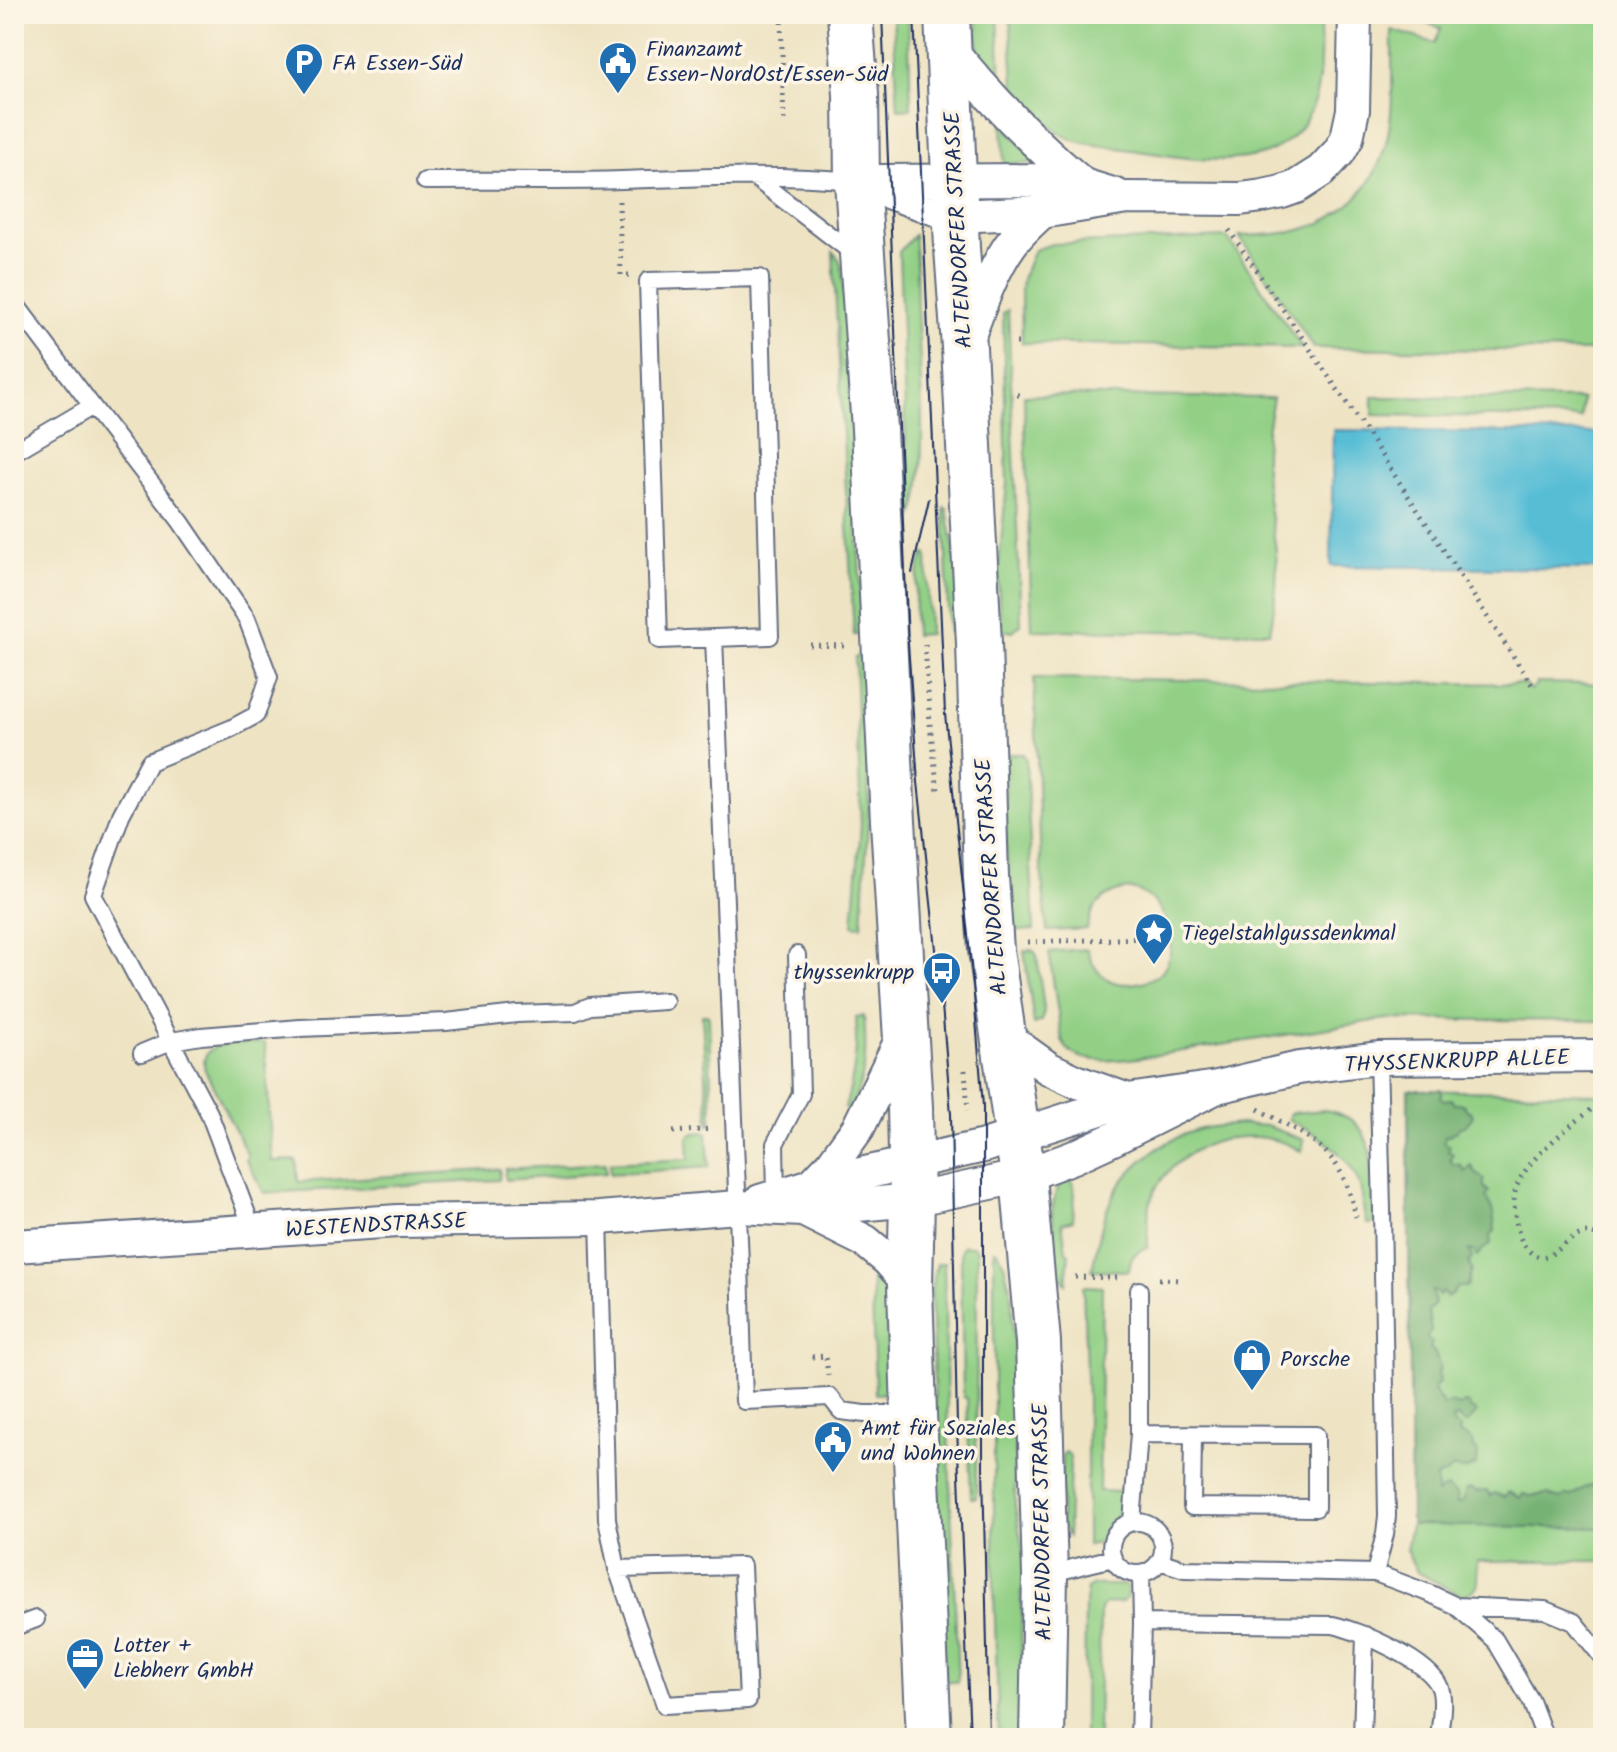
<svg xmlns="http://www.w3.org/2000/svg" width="1617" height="1752" viewBox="0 0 1617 1752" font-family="Kalam,sans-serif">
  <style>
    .green { fill: #93d086; stroke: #578072; stroke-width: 2 }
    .forest { fill: #76b273; stroke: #487068; stroke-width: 2 }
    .water { fill: #57bdd5; stroke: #39769a; stroke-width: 2 }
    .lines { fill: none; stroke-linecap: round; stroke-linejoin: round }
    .lane-casing { stroke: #656e81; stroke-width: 20 }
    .street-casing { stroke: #656e81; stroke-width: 36 }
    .primary-casing { stroke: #656e81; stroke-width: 48 }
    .path { stroke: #656e81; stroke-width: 5; stroke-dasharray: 2 6; stroke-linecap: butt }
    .lane { stroke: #fff; stroke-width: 16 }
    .street { stroke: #fff; stroke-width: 32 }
    .primary { stroke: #fff; stroke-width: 44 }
    .tram { stroke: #1b2f5e; stroke-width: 2 }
    .labels { text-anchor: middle; stroke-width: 7; stroke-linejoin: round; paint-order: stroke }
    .poi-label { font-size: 22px; fill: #1b2f5e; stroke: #fcf5e5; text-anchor: start }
    .street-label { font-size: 22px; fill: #1b2f5e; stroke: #fcf5e5 }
  </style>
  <rect width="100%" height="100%" fill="#fcf5e5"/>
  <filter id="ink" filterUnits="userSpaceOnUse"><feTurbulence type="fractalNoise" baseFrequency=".0125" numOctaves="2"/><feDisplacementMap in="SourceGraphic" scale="16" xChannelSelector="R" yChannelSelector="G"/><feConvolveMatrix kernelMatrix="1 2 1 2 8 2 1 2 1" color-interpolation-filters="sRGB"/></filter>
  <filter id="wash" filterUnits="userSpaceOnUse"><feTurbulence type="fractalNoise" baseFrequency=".006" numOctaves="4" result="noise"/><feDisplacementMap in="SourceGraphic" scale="32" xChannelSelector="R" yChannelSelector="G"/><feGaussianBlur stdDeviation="1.8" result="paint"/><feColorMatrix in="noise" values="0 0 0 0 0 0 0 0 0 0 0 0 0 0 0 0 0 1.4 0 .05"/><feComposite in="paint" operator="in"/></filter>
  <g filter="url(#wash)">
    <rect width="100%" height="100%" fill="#eee3c3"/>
    <!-- green -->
    <path class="green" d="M893,14h15l3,94 -13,1z
      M976,14h22l3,74 -22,-24z
      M1010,14h310c0,41 6,89 -26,121 -11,11 -27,20 -43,22 -43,8 -90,-3 -133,-9 -16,-3 -38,-3 -53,-12 -16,-8 -42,-36 -51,-51z
      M1398,14h205v337l-289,-3 -75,-112c22,-1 46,-1 68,-8 18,-5 34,-16 47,-28 47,-46 37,-110 38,-170l43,13 6,-15z
      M1002,123l34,40 -32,1z
      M914,235c3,24 2,50 3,74 2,39 13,184 -6,210l-2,-1 -10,-266z
      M1227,237l75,111 -280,-5 -1,-51 1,-13 12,-29 18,-6z
      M833,252l6,7 3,9 12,197 9,170h-9z
      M1008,310l13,314 -8,7h-13l-2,-59 9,-88 -4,-171z
      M1024,395l249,3c-4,22 -9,44 -8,67 0,30 8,58 11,87 2,27 -1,54 -6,80l-238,-2z
      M1373,397l209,2 -1,19 -208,-3z
      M944,507l3,2 10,60 3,63h-11z
      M924,554h3l2,80 -14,1c-1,-27 -1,-56 9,-81z
      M864,655l5,150 -7,121 -9,-1 8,-100 -6,-168z
      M1034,678l491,6 5,6 7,-5 -1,-2 67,1v337l-217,-2 -248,39c-23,3 -67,8 -76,-18l-13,-88 38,-3c8,28 26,40 55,33 8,-2 16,-5 21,-12 16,-24 5,-62 -19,-76 -15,-10 -37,-2 -48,12 -6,7 -7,16 -9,23l-40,2 -6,-65z
      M1004,754h19l3,6 8,170 -17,1 -5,-16 -5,-56z
      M1031,950l3,1 3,5 7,53 -2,12 -8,3 -10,-73z
      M702,1015h6l1,3 3,106 -3,1z
      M864,1016c3,38 3,62 -16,96l-3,-4c9,-30 13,-59 11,-91z
      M265,1043l7,118 24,-1 2,22 202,-13 -1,11 -235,13 -18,-34 2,-3 -43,-86c-8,-33 40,-26 60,-27z
      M1408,1090l195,4v467h-126c0,20 8,27 -15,35l-45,-24 -11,-22 5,-25z
      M1325,1110c26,5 37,14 45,40l4,70 -2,4h-5c-5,-11 -3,-25 -7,-37 -7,-25 -29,-43 -50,-56 -7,-5 -15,-7 -22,-12l2,-6z
      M1240,1124l27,2 37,14 -2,12c-47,-31 -117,-13 -146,36 -10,19 -8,40 -8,60 -14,4 -18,9 -19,23l-37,-1c4,-20 8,-41 15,-60 14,-38 52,-69 90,-80 14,-4 29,-4 43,-6z
      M707,1132l2,35 -99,7v-11l79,-4 -1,-21 6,-5z
      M605,1163l1,10 -101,7v-11z
      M1071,1177l4,17 -2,26 -11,3 4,28 3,2 -3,31 -10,-12 -4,-62 3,-15 4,-8z
      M963,1246h12l2,6 -1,246h-5l-4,-100 -4,-1 -2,-147z
      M994,1250l3,1 7,13 4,18 2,1 2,22 3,66v135l10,55 2,29 -6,1 1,95 -3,52h-20l-5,-146z
      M871,1261l9,14 5,18 6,100 -16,1z
      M944,1263l3,142 11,277 -14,-1 -13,-392 6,-25z
      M1083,1286l19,1 -3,204 20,1c7,16 1,20 -9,31 -5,6 -8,13 -11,20l-12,2v-147z
      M1066,1452l3,3 1,4 -2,77 -7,-13 1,-68z
      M1094,1585h30l3,2 1,10 -6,5 -16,2 -6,5 -2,129h-14l1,-136 2,-13z"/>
    <!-- forest -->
    <path class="forest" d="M1408,1090h33l1,4 -1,3 2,3 8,-1 3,5h9l4,6 4,2 2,4 -7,9 -8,3 -2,4h-4l-2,3 -5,1v7l5,3 -2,5 5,3 -3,5 3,5 8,1 4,7 7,-6 3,7 9,6v8l5,5 -3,5c7,9 8,23 9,34l-5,5 1,8 -9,6 -3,5 -3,1 -1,-4 -6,-2 3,8 -3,4 3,9c-4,6 -2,12 -6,16h-7l-5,3v3l-8,4 -4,-5 -3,4 -3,-4 -4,-1 3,13 -7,7 3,20 -4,5 2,5 3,2 -2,5 5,5 5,16 -2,2 2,12 -4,2 -3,7 4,2 1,6h3l2,6 7,-3 9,3 6,-3 4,1 1,4 7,5 -9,10 -6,-1 -4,-5 -6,2 1,5 7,4 -1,6 9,3 5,6 -1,6 5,1 1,8 -2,7c-9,4 -14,8 -22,2l-8,7 -10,3 1,17 4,-4 6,-2 9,6 1,10c8,-1 7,-8 9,-14l6,-1 4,3 11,-1 3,5 5,-3 9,4 5,-5 11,6 3,-4 8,2 17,-2 5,3 9,2 4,-4 5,1c10,-6 21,-15 32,-11v43l-192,-3z"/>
    <!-- water -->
    <path class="water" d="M1333,430l270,3v136l-272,-3z"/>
  </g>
  <g filter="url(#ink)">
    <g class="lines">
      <!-- lane casing -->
      <g class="lane-casing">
        <path id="lane" d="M754,177l100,77
          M425,181c66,-1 131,1 197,-1 78,-3 156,-6 233,1
          M760,278l10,358 -111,4 -11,-359z
          M14,302l78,104 -78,46
          M92,406l89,116 66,97 22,58 -13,38 -26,14 -81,33 -28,53 -28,80 116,218 44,117
          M714,638l26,625 4,138 86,-4 11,14 24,3h47
          M142,1053l29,-12 30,-5 99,-8 146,-6 71,-8 58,-2 15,-6 75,-5
          M776,1199l-1,-55 26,-50 -4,-139
          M599,1218l8,301 10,50 48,136 83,-5 -6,-134 -125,3
          M1139,1434l177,1v73l-124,-1 1,-72
          M1111 1548a26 26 0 1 1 52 0a26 26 0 1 1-52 0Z
          M1132,1522l7,-88v-144
          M1159,1561l25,8 191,4 56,21 25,12 89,4 29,12 29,36
          M1375,1573l10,-39 2,-18 -5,-307 -4,-151
          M1048,1574l65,-16
          M1456,1606l39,34 36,61 14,37
          M1142,1623l191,2c27,6 97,36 107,63 5,14 0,35 -1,50
          M14,1627l22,-8
          M1139,1738l3,-115 -1,-49
          M1362,1738l3,-103"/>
      </g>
      <!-- street casing -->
      <g class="street-casing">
        <path id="street" d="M947,45c41,52 86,97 136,140
          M857,181l98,35 87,-4 85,-14 113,1 23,-3 19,-4 14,-5 25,-16 18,-19 8,-14 6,-28 2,-96
          M881,181l166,-1 36,5 33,10
          M967,341c12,-32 24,-69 44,-97 9,-12 20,-22 31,-32
          M1002,1035l46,33 30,14 50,18
          M812,1185l20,-21 26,-36 47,-96
          M760,1201l52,-16 172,-39 144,-46 89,-13 82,-19 79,-10 225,-2
          M803,1210l62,31 23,19 22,25
          M14,1246l384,-25 201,-3 139,-11 65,3 109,-10 111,-24 51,-19 41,-19 102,-51"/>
      </g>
      <!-- primary casing -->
      <g class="primary-casing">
        <path id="primary" d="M850,14l6,81 1,86 17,248 19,392 17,286 2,93 -2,85 4,129 15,324
          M947,14l10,234 7,99 15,296 7,234 5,73 32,226 15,166 7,233 -3,163"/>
      </g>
      <!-- path -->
      <path class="path" d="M781,14l3,112
        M619,201l2,74h8
        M1229,230l136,200 169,258
        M1016,343h6
        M1017,395h7
        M925,644l5,80 8,68
        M810,645l39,1
        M1028,942l120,-4
        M965,1070l3,40
        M1603,1100c-26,22 -80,58 -88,92 -2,10 0,20 1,30 2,10 5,21 12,28 27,27 44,-37 75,-10
        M1258,1109c57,32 83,39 98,108
        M673,1132l39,-3
        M1075,1277l46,1
        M1159,1279l24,1
        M812,1357l14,-1 2,20"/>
      <!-- lane -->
      <use href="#lane" class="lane"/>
      <!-- street -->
      <use href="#street" class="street"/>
      <!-- primary -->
      <use href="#primary" class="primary"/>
      <!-- tram -->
      <path class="tram" d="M882,14l26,630 10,138 24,223 9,109 6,313 13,311
        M914,14l31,700 28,269 10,123v362l6,270
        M912,573l17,-74"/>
    </g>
  </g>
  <!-- icons -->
  <defs>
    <g id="civic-pin" transform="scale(2)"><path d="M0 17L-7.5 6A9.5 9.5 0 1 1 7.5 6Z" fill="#1f6fb2" stroke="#fcf5e5"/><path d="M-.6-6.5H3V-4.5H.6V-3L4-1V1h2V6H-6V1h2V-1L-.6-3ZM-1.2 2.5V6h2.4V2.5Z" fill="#fff"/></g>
    <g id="parking-pin" transform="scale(2)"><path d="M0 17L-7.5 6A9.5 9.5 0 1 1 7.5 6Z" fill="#1f6fb2" stroke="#fcf5e5"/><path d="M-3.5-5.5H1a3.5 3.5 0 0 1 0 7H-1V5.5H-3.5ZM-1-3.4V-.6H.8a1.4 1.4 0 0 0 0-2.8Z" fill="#fff"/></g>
    <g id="sight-pin" transform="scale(2)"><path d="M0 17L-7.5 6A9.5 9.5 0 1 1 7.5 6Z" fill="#1f6fb2" stroke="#fcf5e5"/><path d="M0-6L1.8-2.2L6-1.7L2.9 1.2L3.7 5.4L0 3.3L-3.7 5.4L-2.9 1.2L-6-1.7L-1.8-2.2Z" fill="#fff"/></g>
    <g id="bus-pin" transform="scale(2)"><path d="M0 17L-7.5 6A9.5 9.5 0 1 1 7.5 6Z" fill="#1f6fb2" stroke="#fcf5e5"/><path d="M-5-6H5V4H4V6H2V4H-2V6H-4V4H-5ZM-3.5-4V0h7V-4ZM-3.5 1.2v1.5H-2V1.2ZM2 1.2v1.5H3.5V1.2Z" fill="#fff"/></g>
    <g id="shop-pin" transform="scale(2)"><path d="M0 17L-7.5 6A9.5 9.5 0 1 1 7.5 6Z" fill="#1f6fb2" stroke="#fcf5e5"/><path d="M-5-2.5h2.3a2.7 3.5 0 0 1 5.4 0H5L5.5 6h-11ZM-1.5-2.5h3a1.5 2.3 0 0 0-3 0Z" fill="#fff"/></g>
    <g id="office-pin" transform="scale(2)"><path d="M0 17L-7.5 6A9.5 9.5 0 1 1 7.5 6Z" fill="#1f6fb2" stroke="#fcf5e5"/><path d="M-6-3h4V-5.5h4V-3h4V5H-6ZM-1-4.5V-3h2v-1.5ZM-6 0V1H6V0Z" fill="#fff"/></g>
  </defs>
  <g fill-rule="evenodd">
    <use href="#civic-pin" x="618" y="61"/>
    <use href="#parking-pin" x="304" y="62"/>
    <use href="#sight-pin" x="1154" y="932"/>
    <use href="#bus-pin" x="942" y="971"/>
    <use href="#shop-pin" x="1252" y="1358"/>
    <use href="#civic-pin" x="833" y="1440"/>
    <use href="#office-pin" x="85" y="1657"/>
  </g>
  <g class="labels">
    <!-- poi labels -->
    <g class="poi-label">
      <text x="646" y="56">Finanzamt<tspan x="646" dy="25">Essen-NordOst/Essen-Süd</tspan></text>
      <text x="332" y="70">FA Essen-Süd</text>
      <text x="1182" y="940">Tiegelstahlgussdenkmal</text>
      <text x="914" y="979" text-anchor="end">thyssenkrupp</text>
      <text x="1280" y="1366">Porsche</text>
      <text x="861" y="1435">Amt für Soziales<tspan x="861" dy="25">und Wohnen</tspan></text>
      <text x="113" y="1652">Lotter +<tspan x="113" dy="25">Liebherr GmbH</tspan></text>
    </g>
    <!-- street labels -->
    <g class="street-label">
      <text transform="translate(957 230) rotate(-93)" y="8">ALTENDORFER STRASSE</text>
      <text transform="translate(990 877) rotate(-94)" y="8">ALTENDORFER STRASSE</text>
      <text transform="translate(1457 1060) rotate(-2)" y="8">THYSSENKRUPP ALLEE</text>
      <text transform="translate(376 1224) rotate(-3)" y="8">WESTENDSTRASSE</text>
      <text transform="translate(1041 1522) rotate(-91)" y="8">ALTENDORFER STRASSE</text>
    </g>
  </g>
  <!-- margin -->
  <rect width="1617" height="1752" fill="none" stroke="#fcf5e5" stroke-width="48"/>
</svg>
